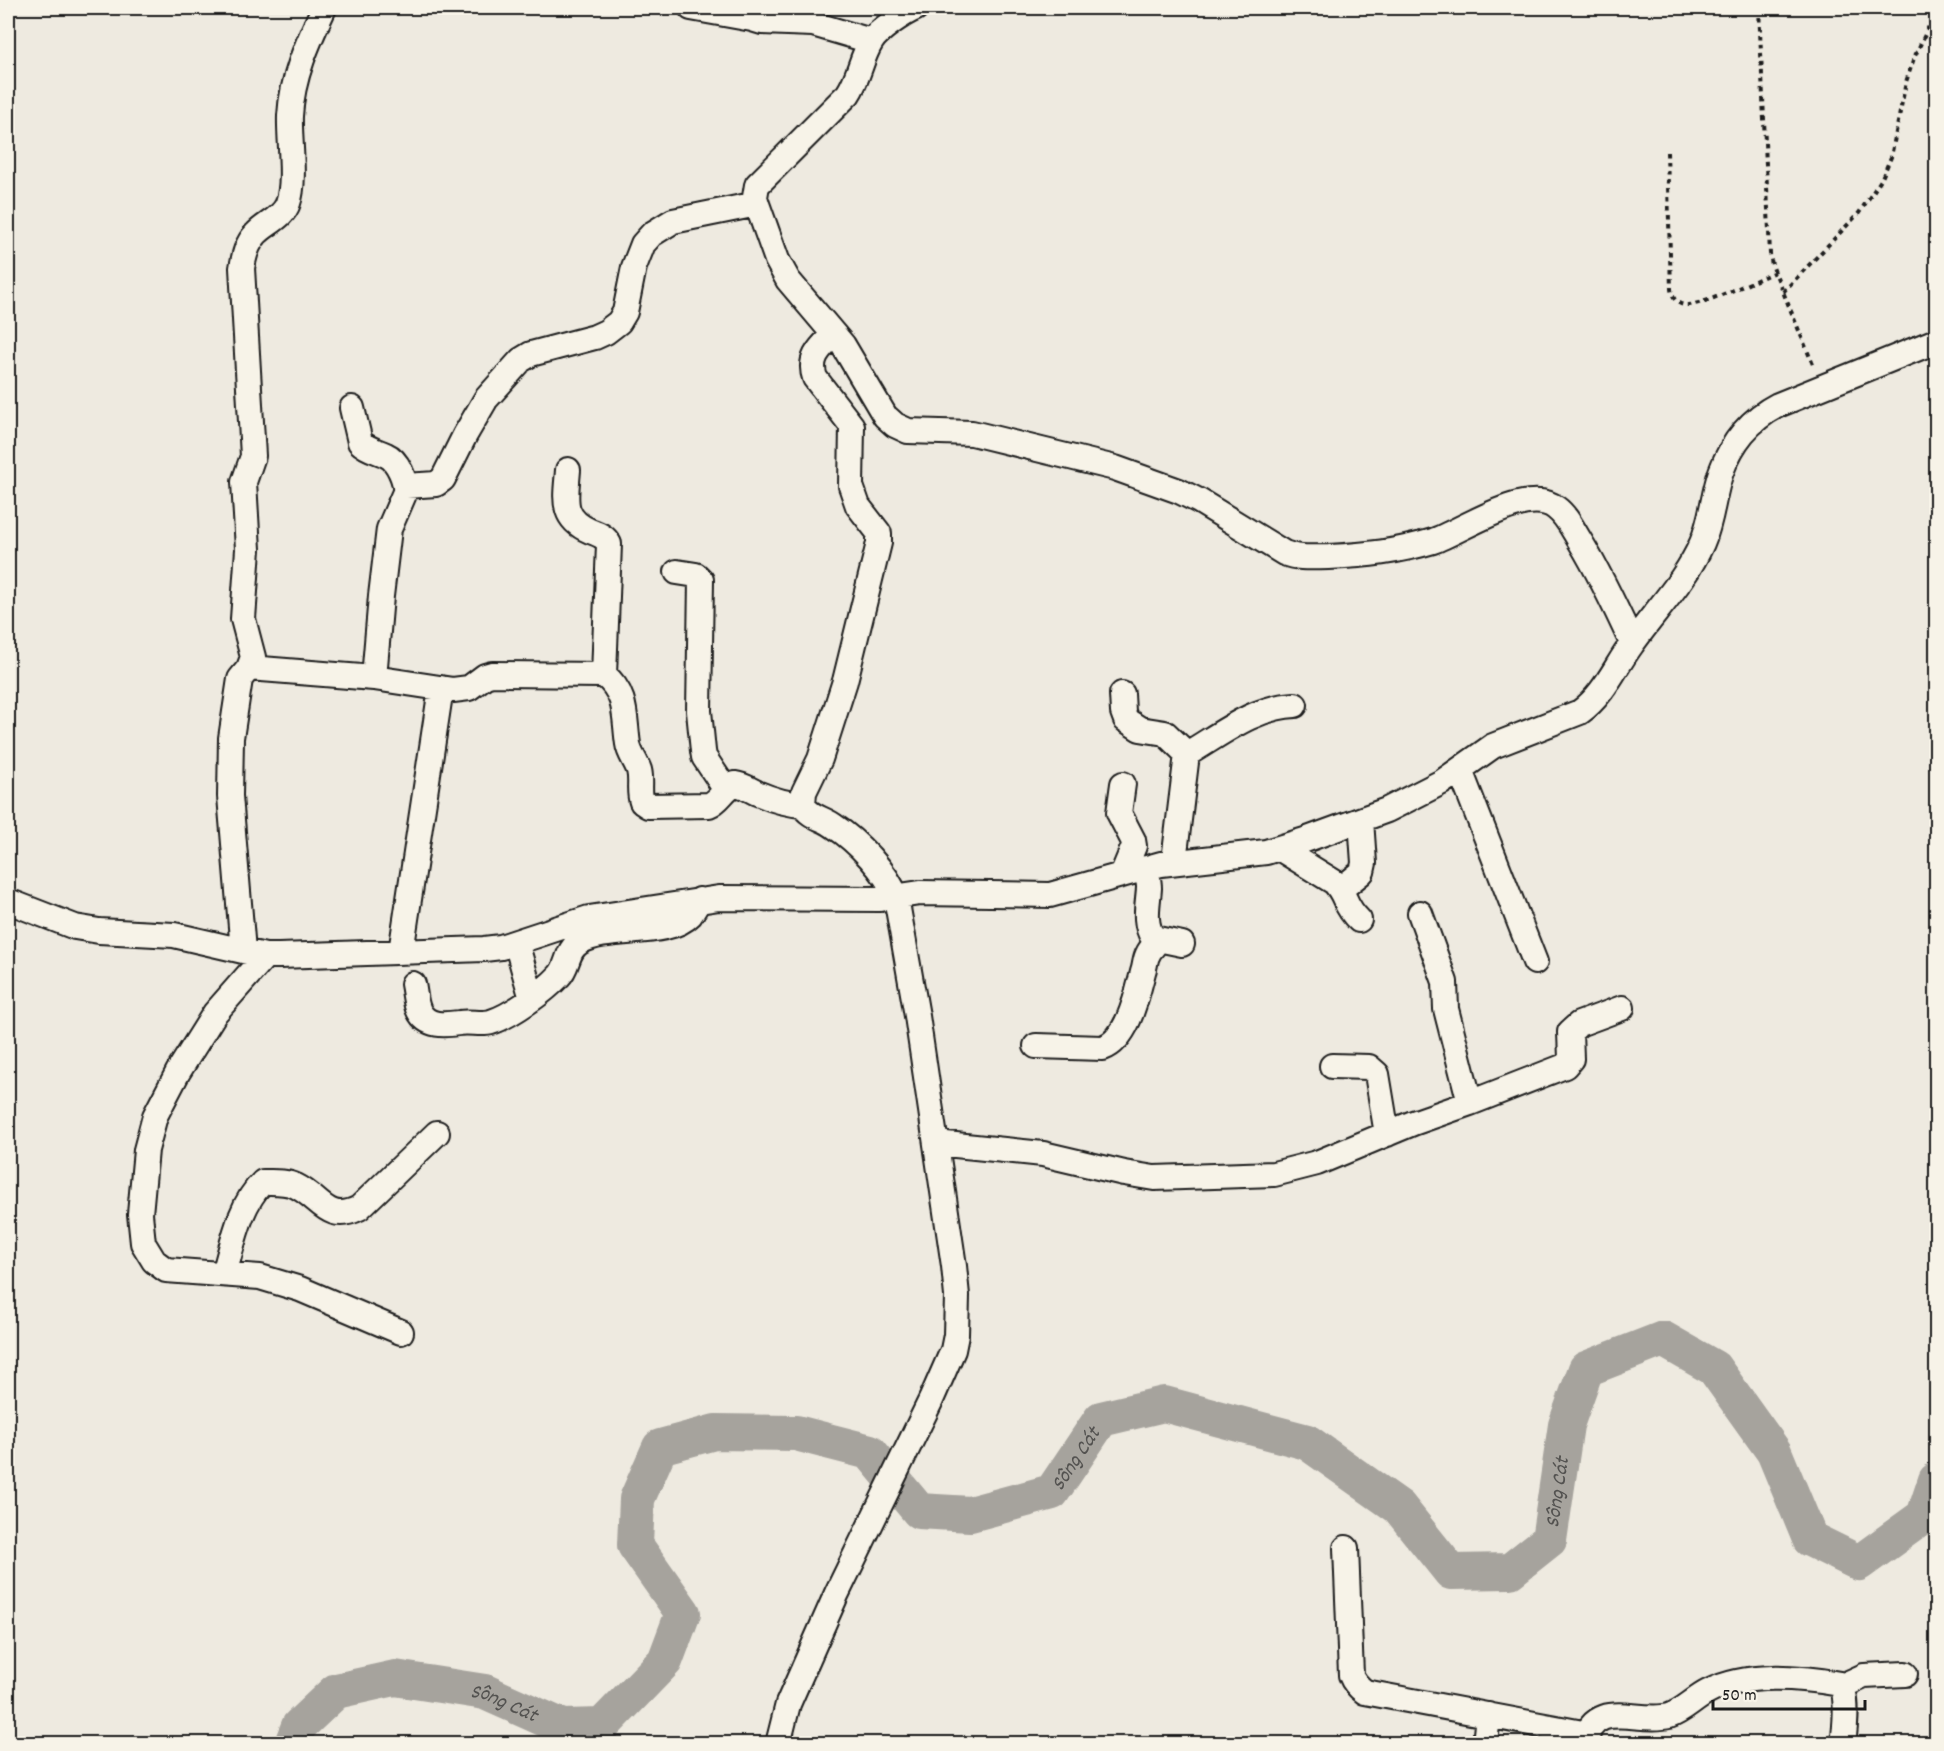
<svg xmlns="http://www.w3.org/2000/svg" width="1944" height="1751" viewBox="0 0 1944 1751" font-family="Dekko,sans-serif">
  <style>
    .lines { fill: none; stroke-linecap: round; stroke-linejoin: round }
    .river { stroke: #a6a39d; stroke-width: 36 }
    .street-casing { stroke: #1c1c1c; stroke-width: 28 }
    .path { stroke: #1c1c1c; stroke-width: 4; stroke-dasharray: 4.5 4.5; stroke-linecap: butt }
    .street { stroke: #f7f3e8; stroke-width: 24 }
    .labels { text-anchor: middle; stroke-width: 6; stroke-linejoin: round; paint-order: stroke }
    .water-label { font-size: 21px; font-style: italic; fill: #535250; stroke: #f7f3e8 }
  </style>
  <rect width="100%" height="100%" fill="#eeeae0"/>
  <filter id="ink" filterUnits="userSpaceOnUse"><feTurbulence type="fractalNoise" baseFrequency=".0167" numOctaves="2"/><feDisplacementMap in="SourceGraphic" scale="12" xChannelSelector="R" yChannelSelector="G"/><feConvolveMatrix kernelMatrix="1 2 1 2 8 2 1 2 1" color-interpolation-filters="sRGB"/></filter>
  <g filter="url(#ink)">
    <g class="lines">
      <!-- river -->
      <path class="river" id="s1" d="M292,1744l7,-18 37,-35 59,-13 90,14 78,35 39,-1 63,-65 18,-48 -48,-68 2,-46 23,-52 55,-15 81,1 74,19 49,59 51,3 82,-22 49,-73 63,-15 143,38 92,65 52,65 59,-1 39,-31 17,-115 20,-56 77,-30 51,29 60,84 36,87 49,24 65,-47 12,-36"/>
      <!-- street casing -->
      <g class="street-casing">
        <path id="street" d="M691,8l61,11 10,3 51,2 58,17
          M916,8c-12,5 -38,22 -45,34 -10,16 -12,36 -23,52l-91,91 -2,12 2,7 20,56 11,20 55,65 42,71 10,9 13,6 64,2 143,35 64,23 20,10 85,52c15,6 29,4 45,4 39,-2 67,-5 104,-16 29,-10 95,-56 123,-33 11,8 17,22 24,33 20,33 36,67 52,102
          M352,408l8,34c7,7 18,9 26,13 12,5 20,26 19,37l-16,37 -8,67 -7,82
          M568,470c-2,28 -8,48 22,61 8,3 15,5 19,13l-5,131
          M406,486l30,-2 7,-5 22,-44 21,-36 35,-39 10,-6 64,-17 11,-5 13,-10 6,-10 9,-45 9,-23 9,-10 21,-13 84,-17
          M677,572l19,3 5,5 -2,131 4,40 1,6 22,33
          M249,668l125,10 79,12 16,-2 16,-12 7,-2 112,1c24,19 20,43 24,69 1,9 8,17 11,26 3,11 -1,21 3,32l6,4 61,-1c11,-4 15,-17 26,-21 8,1 14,5 22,9 14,6 30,11 46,12
          M1122,694l1,18 3,8 14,9 25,4 22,21 -13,107
          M1187,754c34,-20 67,-47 108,-49
          M1460,770l75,192
          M1279,848l55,34c13,13 9,23 25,38
          M1146,868c1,6 3,13 3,20 -1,17 -6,34 4,50l29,6
          M1122,875l12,-29 -1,-6 -14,-27 4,-29
          M1341,889l21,-17 2,-9 -3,-43
          M8,901l67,26 24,4 75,4 91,21h14l205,-7 17,-2 88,-29 130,-20 161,1 40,-6 130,2 111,-31 105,-12 39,-12 82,-30 55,-28 51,-36 87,-34c24,-17 35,-45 52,-68 23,-33 54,-64 70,-101 10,-23 11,-48 19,-71 11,-30 28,-52 57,-67l158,-64
          M1420,913l25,69 1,27 24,94
          M516,942l16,57
          M243,951l-13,-155 1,-58 9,-59 9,-11 4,-11 -10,-38 5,-70 -4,-67 9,-26 -11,-188c2,-12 5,-25 14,-34 9,-10 28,-17 32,-31 8,-23 1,-62 2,-87 2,-39 18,-74 34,-108
          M401,952l40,-264
          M265,956l-50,57 -37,59 -23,44 -9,34 -6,64 3,29 11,18 12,9 94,7 40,12 101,43
          M413,984c2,9 2,19 6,27 8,16 26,14 40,12 11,-2 23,2 32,-1 20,-6 54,-31 68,-46 10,-10 7,-26 21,-34 27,-16 88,-4 110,-27 3,-4 6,-10 10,-15
          M1036,1046l67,2c25,-9 34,-53 40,-76 2,-5 2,-13 5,-18 2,-5 8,-10 11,-15
          M1332,1066l37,1 8,7 10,60
          M936,1143l107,11 81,19 30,5 120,-4 43,-11 96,-40 57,-20 95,-37 6,-7 -1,-27 9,-8 43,-16
          M224,1274c9,-30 15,-69 39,-92 11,0 23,-1 33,4 25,12 31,38 63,22l78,-75
          M1346,1548l5,127c3,8 7,12 14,17l223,42
          M1842,1686l22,-10 41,-2
          M778,1744l10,-40 11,-25 38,-86 94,-193 22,-50 3,-15 1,-39 -3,-30 -37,-250 -21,-119c-9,-25 -39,-56 -62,-71 -10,-8 -25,-9 -31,-21l1,-13 16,-33 25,-78 34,-138v-10l-21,-27 -7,-20 1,-60 -37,-48c-7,-20 5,-30 18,-43
          M1485,1744l3,-29
          M1584,1744c10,-47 53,-20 85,-28 15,-5 25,-17 39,-24 39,-20 90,-15 132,-8 9,11 5,45 3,60"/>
      </g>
      <!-- path -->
      <path class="path" d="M1759,8l11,246 2,11 42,102
        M1667,152l4,137c1,8 5,15 14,16 15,2 73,-26 90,-33
        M1783,292l76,-79 22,-33 10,-23 15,-75 8,-24 22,-47"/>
      <!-- street -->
      <use href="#street" class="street"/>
    </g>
  </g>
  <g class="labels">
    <!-- water labels -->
    <g class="water-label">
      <text dy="7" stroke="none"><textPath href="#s1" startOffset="1142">Sông Cát</textPath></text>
      <text dy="7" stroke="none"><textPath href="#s1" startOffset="1755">Sông Cát</textPath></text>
      <text dy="7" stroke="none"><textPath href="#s1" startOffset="243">Sông Cát</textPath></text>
    </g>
  </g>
  <!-- margin -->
  <rect width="1944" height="1751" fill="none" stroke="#f7f3e8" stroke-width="30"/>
  <rect x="15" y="15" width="1914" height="1721" fill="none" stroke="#1c1c1c" stroke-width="2" filter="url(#ink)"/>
  <!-- scale -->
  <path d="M1713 1700v9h152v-9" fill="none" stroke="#1c1c1c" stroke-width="3"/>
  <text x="1722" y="1700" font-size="18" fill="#1c1c1c" stroke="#f7f3e8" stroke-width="4.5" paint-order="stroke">50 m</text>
</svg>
